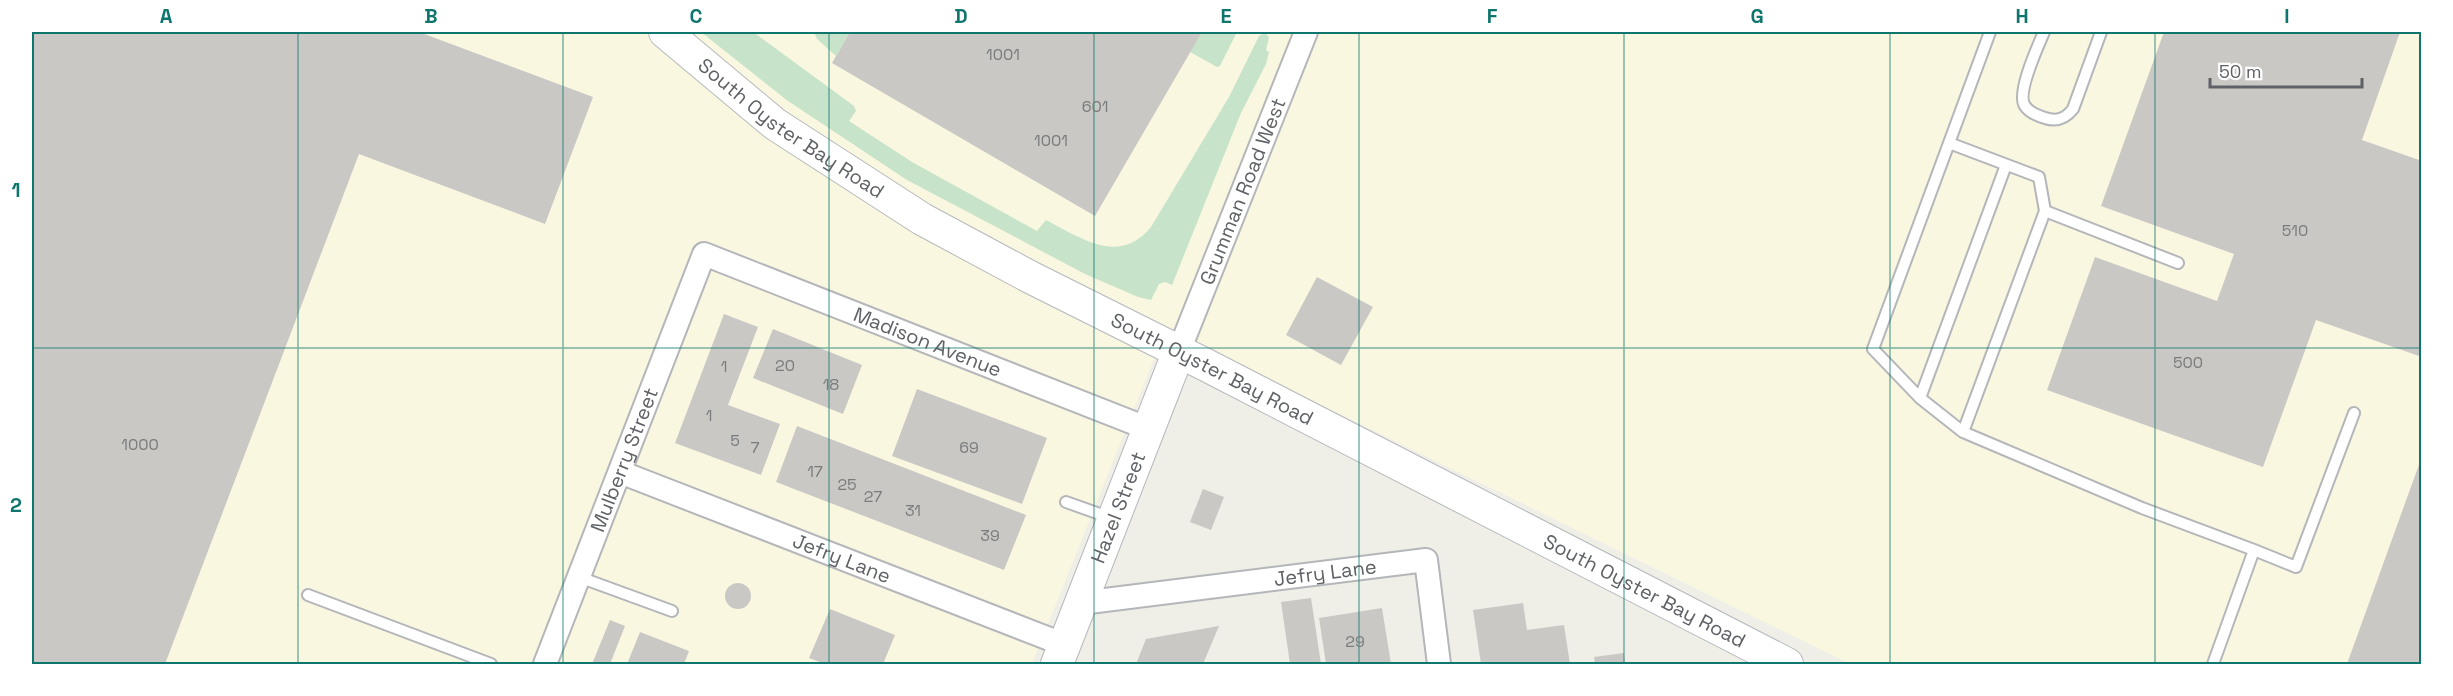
<svg xmlns="http://www.w3.org/2000/svg" width="2453" height="696" viewBox="0 0 2453 696" font-family="'Space Grotesk',sans-serif">
  <style>
    .commercial { fill: #faf7e1 }
    .green { fill: #c7e3ca }
    .building { fill: #cac8c4 }
    .lines { fill: none; stroke-linecap: round; stroke-linejoin: round }
    .lane-casing { stroke: #b4b6ba; stroke-width: 14 }
    .street-casing { stroke: #b4b6ba; stroke-width: 26 }
    .secondary-casing { stroke: #b5b8bc; stroke-width: 34 }
    .lane { stroke: #fff; stroke-width: 10 }
    .street { stroke: #fff; stroke-width: 22 }
    .secondary { stroke: #fff; stroke-width: 32 }
    .grid { fill: none; stroke: #0f766e; stroke-width: 1.5; stroke-opacity: 0.55 }
    .labels { text-anchor: middle; stroke-width: 4.5; stroke-linejoin: round; paint-order: stroke }
    .number-label { font-size: 16px; fill: #797b7d }
    .street-label { font-size: 20px; fill: #5e6165; stroke: #fff }
    .neatline { fill: none; stroke: #0f766e; stroke-width: 2 }
    .grid-label { font-size: 20px; text-anchor: middle; font-weight: bold; fill: #0f766e }
  </style>
  <rect width="100%" height="100%" fill="#efeee7"/>
  <!-- commercial -->
  <path class="commercial" d="M32,32h2389v632h-571l-684,-335 -134,335h-1000z"/>
  <!-- green -->
  <path class="green" d="M701,32h52l101,74 2,5 -7,10 63,41 125,69 9,-11c35,18 73,46 105,7l78,-130 30,-61 6,-3 4,4 -3,13 3,2 -3,12 -25,49 -69,172 -7,-3 -6,2 -8,16 -13,-3 -53,-23 -178,-94 -119,-79z
    M814,32h36l-14,24 -19,-17z
    M1202,32h35l-17,34 -3,1 -27,-15z"/>
  <!-- building -->
  <path class="building" d="M32,32h387l174,65 -48,127 -186,-70 -194,510 -133,-1z
    M850,32h352l-107,184 -263,-153z
    M2164,32h236l-38,108 60,21v196l-106,-37 -53,147 -216,-77 48,-133 122,44 17,-47 -133,-48z
    M1317,277l56,30 -32,58 -55,-30z
    M724,314l34,13 -30,78 52,19 -19,51 -86,-32z
    M773,329l89,36 -19,49 -90,-36z
    M917,389l130,49 -25,66 -130,-48z
    M797,426l229,89 -22,55 -228,-88z
    M2421,459l1,205h-75z
    M1203,489l21,8 -13,33 -21,-8z
    M725 596a13 13 0 1 1 26 0a13 13 0 1 1-26 0Z
    M1311,598l10,66h-31l-9,-62z
    M1523,603l4,27 37,-5 6,39h-89l-8,-54z
    M1382,608l9,56h-65l-7,-46z
    M830,609l65,26 -12,29h-58l-16,-6z
    M610,620l15,6 -15,38h-18z
    M1219,626l-16,38h-67l10,-25z
    M640,632l49,19 -5,13h-57z
    M1624,653l1,11h-30l-1,-7z"/>
  <g class="lines">
    <!-- lane casing -->
    <g class="lane-casing">
      <path id="lane" d="M1990,32l-117,317 47,49 43,34 179,76 112,42
        M2044,32c-6,14 -28,62 -19,74 4,6 13,10 20,12 12,4 20,1 28,-9l28,-77
        M1949,143l90,34 6,34 133,52
        M1920,398l86,-233
        M1963,432l82,-221
        M1066,502l45,16
        M579,577l93,34
        M308,595l183,69
        M2213,664l41,-114 42,17 58,-154"/>
    </g>
    <!-- street casing -->
    <g class="street-casing">
      <g id="street">
        <path id="s1" d="M1179,351l127,-319"/>
        <path id="s2" d="M620,472l445,173"/>
        <path id="s3" d="M1081,603l345,-43 13,104"/>
        <path id="s4" d="M545,664l159,-410 445,175"/>
      </g>
    </g>
    <!-- secondary casing -->
    <g class="secondary-casing">
      <g id="secondary">
        <path id="s5" d="M665,32l110,92 147,95 108,58 178,89 579,298"/>
        <path id="s6" d="M1057,664l122,-313"/>
      </g>
    </g>
    <!-- lane -->
    <use href="#lane" class="lane"/>
    <!-- street -->
    <use href="#street" class="street"/>
    <!-- secondary -->
    <use href="#secondary" class="secondary"/>
  </g>
  <!-- grid -->
  <path class="grid" d="M298,32v632M563,32v632M829,32v632M1094,32v632M1359,32v632M1624,32v632M1890,32v632M2155,32v632M32,348h2390"/>
  <g class="labels">
    <!-- number labels -->
    <g class="number-label">
      <text x="1003" y="60">1001</text>
      <text x="1095" y="112">601</text>
      <text x="1051" y="146">1001</text>
      <text x="2295" y="236">510</text>
      <text x="2188" y="368">500</text>
      <text x="785" y="371">20</text>
      <text x="724" y="372">1</text>
      <text x="831" y="390">18</text>
      <text x="709" y="421">1</text>
      <text x="735" y="446">5</text>
      <text x="140" y="450">1000</text>
      <text x="755" y="453">7</text>
      <text x="969" y="453">69</text>
      <text x="815" y="477">17</text>
      <text x="847" y="490">25</text>
      <text x="873" y="502">27</text>
      <text x="913" y="516">31</text>
      <text x="990" y="541">39</text>
      <text x="1355" y="647">29</text>
    </g>
    <!-- street labels -->
    <g class="street-label">
      <text dy="7" stroke="none"><textPath href="#s5" startOffset="159">South Oyster Bay Road</textPath></text>
      <text dy="7" stroke="none"><textPath href="#s1" startOffset="172">Grumman Road West</textPath></text>
      <text dy="7" stroke="none"><textPath href="#s4" startOffset="680">Madison Avenue</textPath></text>
      <text dy="7" stroke="none"><textPath href="#s5" startOffset="645">South Oyster Bay Road</textPath></text>
      <text dy="7" stroke="none"><textPath href="#s4" startOffset="219">Mulberry Street</textPath></text>
      <text dy="7" stroke="none"><textPath href="#s6" startOffset="168">Hazel Street</textPath></text>
      <text dy="7" stroke="none"><textPath href="#s2" startOffset="238">Jefry Lane</textPath></text>
      <text dy="7" stroke="none"><textPath href="#s3" startOffset="246">Jefry Lane</textPath></text>
      <text dy="7" stroke="none"><textPath href="#s5" startOffset="1131">South Oyster Bay Road</textPath></text>
    </g>
  </g>
  <!-- border -->
  <rect width="2453" height="696" fill="none" stroke="#ffffff" stroke-width="66"/>
  <!-- scale -->
  <path d="M2210 78v9h152v-9" fill="none" stroke="#5e6165" stroke-width="3"/>
  <text x="2219" y="78" font-size="18" fill="#5e6165" stroke="#ffffff" stroke-width="4.5" paint-order="stroke">50 m</text>
  <rect x="33" y="33" width="2387" height="630" class="neatline"/>
  <g class="grid-label">
    <text x="166" y="23">A</text>
    <text x="431" y="23">B</text>
    <text x="696" y="23">C</text>
    <text x="961" y="23">D</text>
    <text x="1226" y="23">E</text>
    <text x="1492" y="23">F</text>
    <text x="1757" y="23">G</text>
    <text x="2022" y="23">H</text>
    <text x="2287" y="23">I</text>
    <text x="16" y="197">1</text>
    <text x="16" y="512">2</text>
  </g>
</svg>
